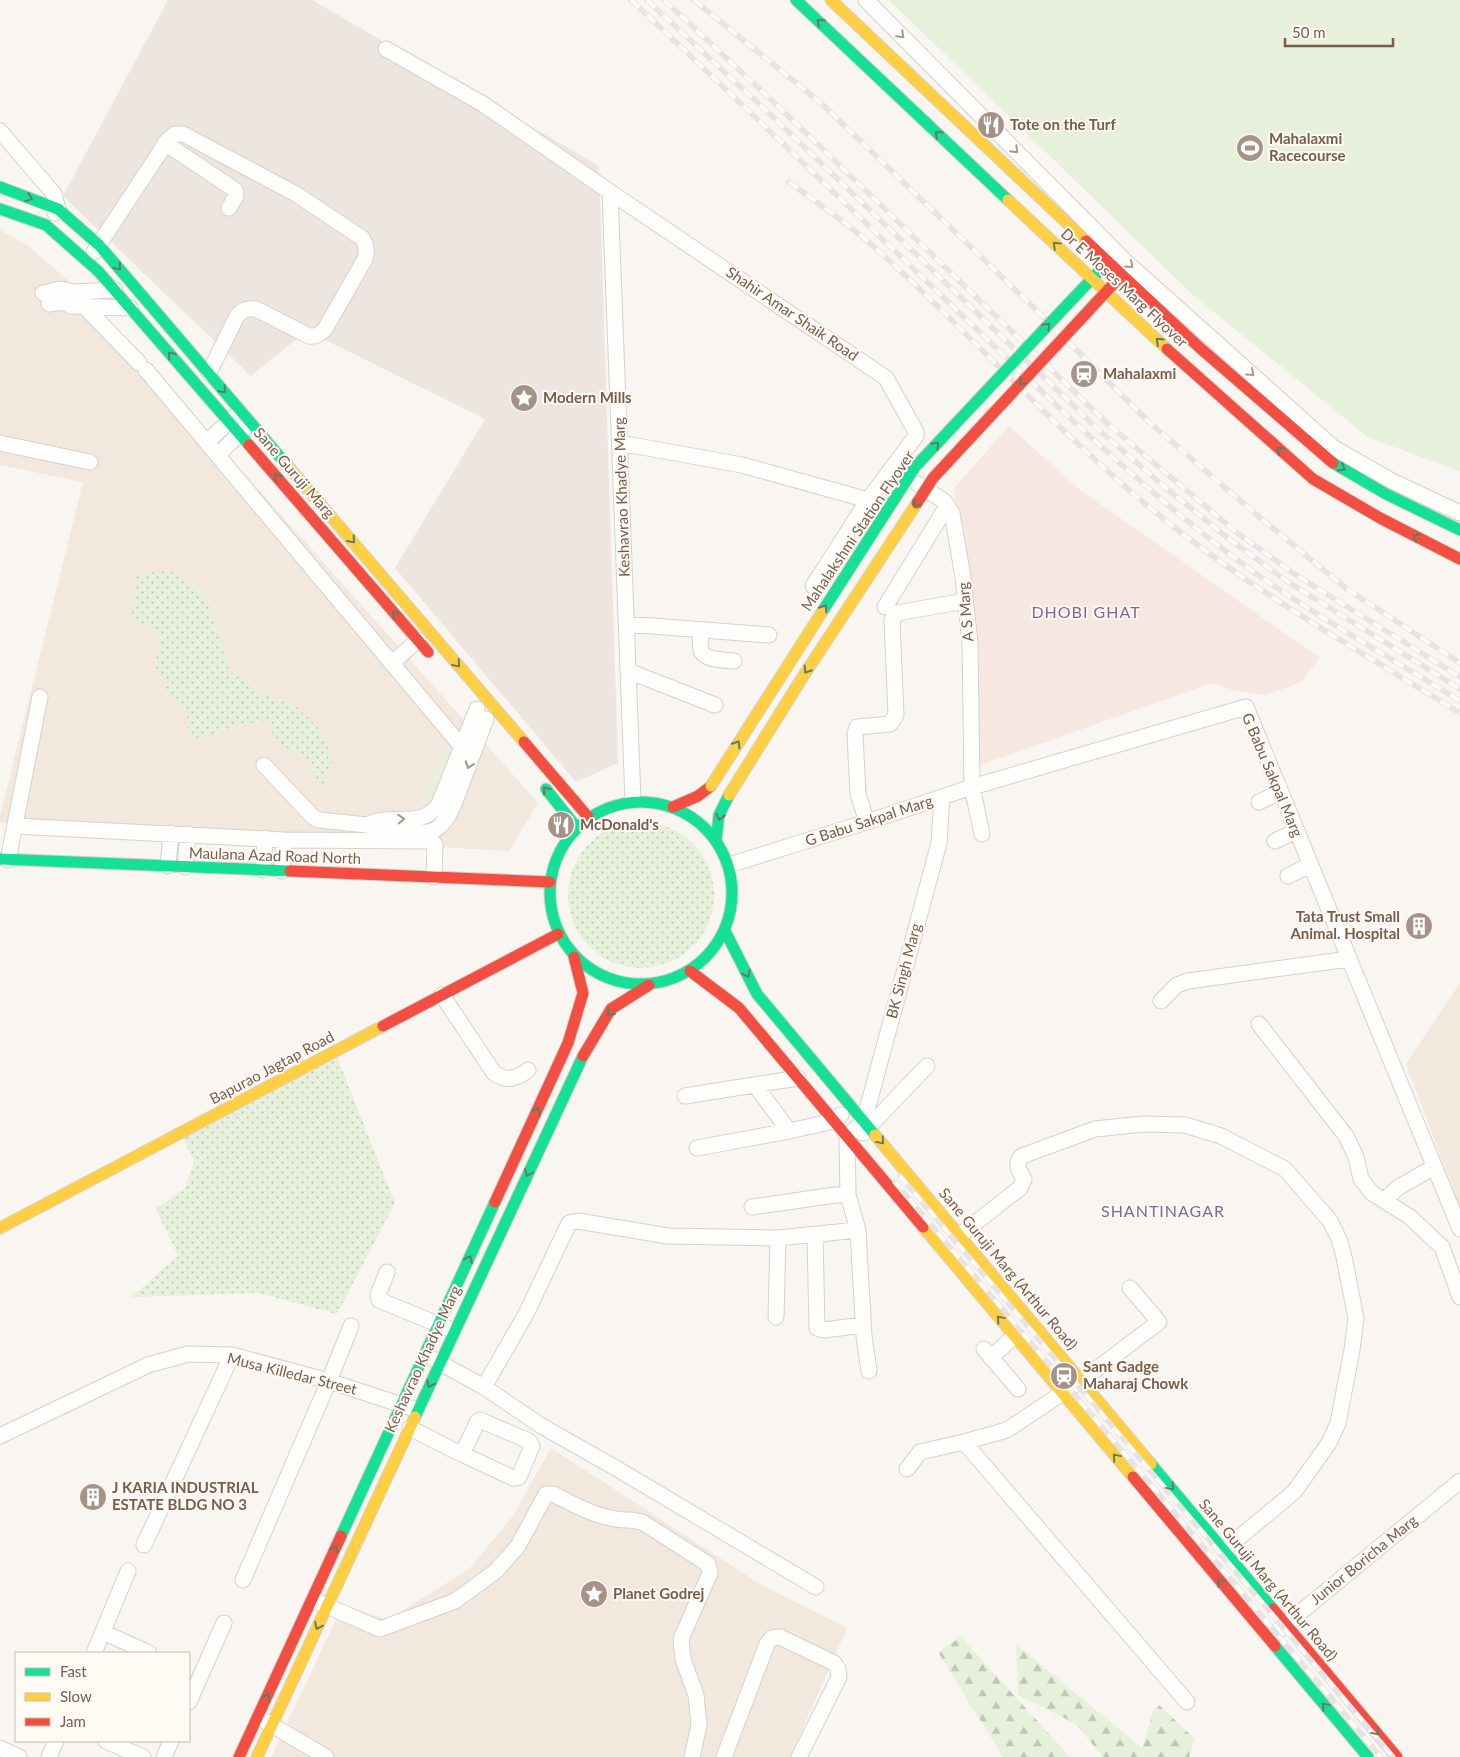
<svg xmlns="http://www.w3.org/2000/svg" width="1460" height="1757" viewBox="0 0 1460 1757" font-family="Lato,sans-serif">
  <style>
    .residential { fill: #f2e8de }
    .commercial { fill: #f6e8e1 }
    .industrial { fill: #ede5e0 }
    .grass { fill: url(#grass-dots) }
    .forest { fill: url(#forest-firs) }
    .pitch { fill: #e7f0db }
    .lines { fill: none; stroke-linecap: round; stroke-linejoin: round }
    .street-casing { stroke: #d7d1cb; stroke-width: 17 }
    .fast-casing { stroke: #d9d2cb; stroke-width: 13 }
    .slow-casing { stroke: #d9d2cb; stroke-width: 13 }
    .jam-casing { stroke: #d9d2cb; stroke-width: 13 }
    .street { stroke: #fefefd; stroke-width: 15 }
    .fast { stroke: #16e098; stroke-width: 11 }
    .slow { stroke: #ffcf43; stroke-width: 11 }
    .jam { stroke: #f24e42; stroke-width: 11 }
    .rail-casing { stroke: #e6e3e7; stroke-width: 5.5 }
    .rail { stroke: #fffaf3; stroke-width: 4; stroke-dasharray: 11; stroke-linecap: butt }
    .fast-bridge-casing { stroke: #d9d2cb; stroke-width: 13; stroke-linecap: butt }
    .slow-bridge-casing { stroke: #d9d2cb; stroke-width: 13; stroke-linecap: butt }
    .jam-bridge-casing { stroke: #d9d2cb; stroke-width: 13; stroke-linecap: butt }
    .fast-bridge { stroke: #16e098; stroke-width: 11 }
    .slow-bridge { stroke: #ffcf43; stroke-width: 11 }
    .jam-bridge { stroke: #f24e42; stroke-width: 11 }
    .oneway { stroke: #617d60 }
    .oneway2 { stroke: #a8958b }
    .labels { text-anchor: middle; stroke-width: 4; stroke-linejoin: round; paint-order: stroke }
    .poi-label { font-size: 15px; font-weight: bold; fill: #7a5c4d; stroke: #fffaf3; text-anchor: start }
    .street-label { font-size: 15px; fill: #7a5c4d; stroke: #fffaf3 }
    .neighbourhood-label { font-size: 16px; letter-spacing: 1px; fill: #846695; stroke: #fffaf3 }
  </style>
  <defs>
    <pattern id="grass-dots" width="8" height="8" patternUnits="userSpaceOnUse" patternTransform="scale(1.25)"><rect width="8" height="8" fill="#e7f0db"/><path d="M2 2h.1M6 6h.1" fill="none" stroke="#c0c6b4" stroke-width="1.8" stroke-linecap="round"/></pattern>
    <pattern id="forest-firs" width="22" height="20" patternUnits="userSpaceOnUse" patternTransform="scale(1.25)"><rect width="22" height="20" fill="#e7f0db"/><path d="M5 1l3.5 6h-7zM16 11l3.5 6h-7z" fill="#c0c6b4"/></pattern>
  </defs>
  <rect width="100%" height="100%" fill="#f9f5f0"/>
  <!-- residential -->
  <path class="residential" d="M0,230l27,15 57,49 454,509 -29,48 -509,-28v-7l83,-334 -83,-17z
    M1460,983v225l-54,-144z
    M551,1448l212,138 84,42 -57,129h-519l72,-152 45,15 81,-51 44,-53z"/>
  <!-- commercial -->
  <path class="commercial" d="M1009,426l71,64 240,168 -19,24 -35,13 -33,-5 -21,-7 -237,84 -6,-165 -15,-114z"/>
  <!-- industrial -->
  <path class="industrial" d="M168,0h144l287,166 19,597 -42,19 -181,-214 90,-149 -178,-88 -56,45 -188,-180z"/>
  <!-- grass -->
  <path class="grass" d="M170,570l23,15 12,11 13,35 12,40 28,21 36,12 26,25 13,31 -10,28 -18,-28 -26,-17 -13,-21 -24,1 -9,5 -38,11 -7,-9 -1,-18 -20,-23 -14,-25 9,-18 -6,-16 -25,-12 6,-44z
    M568 895a73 73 0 1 1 146 0a73 73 0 1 1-146 0Z
    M335,1052l60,151 -58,111 -79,-21 -127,4 47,-41 -22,-47 29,-21 9,-27 -13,-28z"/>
  <!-- forest -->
  <path class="forest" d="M961,1637l109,120h-67l-65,-105z
    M1016,1644l126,104 11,-36 6,-7 36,34 -6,18h-86l-27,-33 -58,-29z"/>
  <!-- pitch -->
  <path class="pitch" d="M889,0h571v471l-91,-33 -176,-143z
    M442,751l24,10 -20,50 -24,-9z"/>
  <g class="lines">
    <!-- street casing -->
    <g class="street-casing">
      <path id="street" d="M866,0l258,260 210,188 58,33 68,32
        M386,49l97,55 127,88 276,186 30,54v4l-48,64
        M0,131l54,63 4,15 -3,4
        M165,143l70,47 1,6 -7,12
        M610,192l23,609
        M94,252l74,-112 7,-6h8l113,60 66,44c5,8 5,13 3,21l-40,70c-5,5 -9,8 -16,7l-53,-27c-8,-1 -13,0 -19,7l-28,57
        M43,293l17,-4 14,3 41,-2
        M49,304l14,-2 8,4 59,2
        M85,307l54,56
        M146,370l316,377
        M207,442l28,-26
        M0,443l90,19
        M620,443l122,22 126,35 -55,86
        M218,455l27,-27
        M918,484l26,17 8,12 11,64 7,66 2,144 10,47
        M885,607l62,-101
        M626,624l143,11
        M701,630c0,6 -2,14 0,20 2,10 24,10 33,11
        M392,663l26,-23
        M628,671l87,34
        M477,709l-38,95c-18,26 -47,8 -72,21 3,1 7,5 10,6 11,3 50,4 59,-2 9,-5 14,-16 18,-25l32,-85
        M264,765l49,52 6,3 48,5
        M1259,802l21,-10
        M867,822l-9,-28 -3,-60 2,-7 33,-3 6,-9 -4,-95 5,-7 68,-12
        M15,826l269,14 146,1 4,2 1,2 -1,32
        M1275,841l21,-10
        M8,860l32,-163
        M729,865l138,-43 105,-35 274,-80 214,522
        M168,866l3,-33
        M185,867l3,-33
        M263,870l2,-32
        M282,871l2,-31
        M1288,876l22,-11
        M442,995l52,78c13,9 22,6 34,-3
        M1161,1001l16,-16 11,-4 161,-22
        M1259,1024l87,112 10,21 5,22 11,14 38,24 32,30 18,50
        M755,1085l34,46
        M685,1096l113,-18
        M863,1133l64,-67
        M697,1148l92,-17 45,-10 7,-6
        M1384,1200l15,-13 35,-20
        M752,1207l83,-12h13
        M858,1230l6,106 5,35
        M815,1235l2,93 7,2 39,-5
        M960,1235l60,-47 4,-9c-5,-9 -10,-15 -2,-23l73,-27 48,-5 42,1 36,11 64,33 45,52 9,18 5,18 12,61 -4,32 -14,73 -9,20 -35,49 -70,58
        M387,1272l-9,23 1,5 68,28
        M1130,1288l29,34 -77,58 -75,50 -43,12 223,260
        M776,1317l2,-79
        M984,1349l34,40
        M991,1358l23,-22
        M433,1359l51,28 56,38 74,42 202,120
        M484,1387l42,-73 43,-91 9,-2 90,15 110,2 80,-8 -10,-35 -1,-59 17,-15 75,-278 3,-46
        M410,1428l45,23 7,3 51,24 6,-1 13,-31 -3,-5 -49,-21 -2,1 -16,33
        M0,1436l148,-71 40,-11 44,1 97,26 82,27
        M907,1469l13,-17 44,-10
        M144,1545l88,-190
        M243,1580l86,-199 22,-55
        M318,1602l62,27 75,-28 41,-30 22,-25 28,-52h7c18,9 37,20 58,24 10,3 20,1 31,4l66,42 2,9 -29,66 2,20 13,36 3,30 -7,32
        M1279,1630l181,-149
        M103,1632l46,21
        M94,1653l34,-82
        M189,1702l35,-79
        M265,1721l61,36
        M106,1741l37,16
        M0,1748l19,9
        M49,1757l7,-16
        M164,1757l7,-16
        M724,1757l43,-113 5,-6 8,-1 54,26 4,6 1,8 -40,80"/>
    </g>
    <!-- fast casing -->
    <g class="fast-casing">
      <path id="fast" d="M796,0l212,200
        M0,187l58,22 41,36 187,219
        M0,209l46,16 52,46 151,174
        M1067,305l37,-39
        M1333,463l53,31 74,36
        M546,789l31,39
        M550 893a91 91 0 1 1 182 0a91 91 0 1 1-182 0Z
        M716,841l3,-26 10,-20
        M0,859l290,12
        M725,931l32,63 118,141
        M415,1417l168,-361
        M1151,1464l122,145
        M341,1536l154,-334
        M1275,1646l93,111"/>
    </g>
    <!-- slow casing -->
    <g class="slow-casing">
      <path id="slow" d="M831,0l255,241
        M1008,200l159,149
        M286,464l238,278
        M875,1135l276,329
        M923,1227l210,250
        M0,1228l383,-202
        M257,1757l158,-340"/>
    </g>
    <!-- jam casing -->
    <g class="jam-casing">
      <path id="jam" d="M1086,241l114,107 133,115
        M1079,321l38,-41
        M1167,349l146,130 67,39 80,41
        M249,445l179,207
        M524,742l65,76
        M673,807l25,-11 13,-10
        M290,871l260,11
        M690,971l49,37 184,219
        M383,1026l175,-92
        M583,1056l28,-47 38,-24
        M495,1202l73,-159 15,-50 -9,-36
        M1133,1477l142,169
        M1273,1609l124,148
        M239,1757l102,-221"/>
    </g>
    <!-- street -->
    <use href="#street" class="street"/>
    <!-- fast -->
    <use href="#fast" class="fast"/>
    <!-- slow -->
    <use href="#slow" class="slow"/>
    <!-- jam -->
    <use href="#jam" class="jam"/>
    <!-- rail casing -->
    <g class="rail-casing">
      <path id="rail" d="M631,0c105,98 209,198 313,298 90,86 178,173 276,249 75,58 160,104 240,154
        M647,0l125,116 328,315 66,57 62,50 60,44 172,107
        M664,0l115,107 331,319 126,106 57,41 167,104
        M694,0l128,104 204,196 124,123 114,98 83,68 113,74
        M789,182c31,23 64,45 92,71 93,84 176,179 273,258 95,78 202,138 306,202
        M900,1176l493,581
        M895,1182l486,575"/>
    </g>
    <!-- rail -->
    <use href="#rail" class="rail"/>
    <!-- fast-bridge casing -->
    <g class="fast-bridge-casing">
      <path id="fast-bridge" d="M822,612l93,-145 152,-162"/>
    </g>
    <!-- slow-bridge casing -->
    <g class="slow-bridge-casing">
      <path id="slow-bridge" d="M711,786l111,-174
        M729,795l73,-117 115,-175"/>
    </g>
    <!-- jam-bridge casing -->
    <g class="jam-bridge-casing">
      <path id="jam-bridge" d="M917,503l16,-25 146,-157"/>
    </g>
    <!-- fast-bridge -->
    <use href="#fast-bridge" class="fast-bridge"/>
    <!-- slow-bridge -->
    <use href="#slow-bridge" class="slow-bridge"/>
    <!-- jam-bridge -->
    <use href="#jam-bridge" class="jam-bridge"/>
  </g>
  <!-- one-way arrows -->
  <defs><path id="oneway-chevron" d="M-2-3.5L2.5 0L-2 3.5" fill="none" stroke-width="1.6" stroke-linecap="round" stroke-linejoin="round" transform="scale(1.25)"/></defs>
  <g class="oneway">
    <use href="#oneway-chevron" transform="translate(820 22) rotate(-137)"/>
    <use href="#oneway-chevron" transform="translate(938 134) rotate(-137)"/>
    <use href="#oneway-chevron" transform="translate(29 198) rotate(21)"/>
    <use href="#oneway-chevron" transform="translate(1056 245) rotate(-137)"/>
    <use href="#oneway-chevron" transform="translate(118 267) rotate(50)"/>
    <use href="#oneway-chevron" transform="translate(1047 326) rotate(-47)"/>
    <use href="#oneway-chevron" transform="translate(1159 341) rotate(-137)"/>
    <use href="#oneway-chevron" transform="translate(171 355) rotate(-131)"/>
    <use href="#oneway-chevron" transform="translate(1022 382) rotate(133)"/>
    <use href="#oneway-chevron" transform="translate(223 390) rotate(49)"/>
    <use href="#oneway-chevron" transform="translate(936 445) rotate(-47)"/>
    <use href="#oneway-chevron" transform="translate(1280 450) rotate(-138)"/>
    <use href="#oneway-chevron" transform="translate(1342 468) rotate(31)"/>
    <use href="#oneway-chevron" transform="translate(277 477) rotate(-131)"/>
    <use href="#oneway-chevron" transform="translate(916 504) rotate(123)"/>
    <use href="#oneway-chevron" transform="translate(1416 537) rotate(-153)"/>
    <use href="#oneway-chevron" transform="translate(352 540) rotate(49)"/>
    <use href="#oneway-chevron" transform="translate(824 608) rotate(-57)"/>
    <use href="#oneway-chevron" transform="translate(395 614) rotate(-131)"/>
    <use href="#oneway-chevron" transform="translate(457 664) rotate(49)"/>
    <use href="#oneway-chevron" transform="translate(807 670) rotate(123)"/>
    <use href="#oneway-chevron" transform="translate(737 744) rotate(-58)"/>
    <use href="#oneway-chevron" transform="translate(546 790) rotate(-129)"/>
    <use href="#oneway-chevron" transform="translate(720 817) rotate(102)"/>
    <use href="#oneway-chevron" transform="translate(747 974) rotate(63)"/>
    <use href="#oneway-chevron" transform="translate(610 1013) rotate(129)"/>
    <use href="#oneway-chevron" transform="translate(537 1111) rotate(-65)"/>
    <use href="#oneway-chevron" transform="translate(881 1141) rotate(50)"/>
    <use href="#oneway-chevron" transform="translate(528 1173) rotate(115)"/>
    <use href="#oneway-chevron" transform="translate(469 1259) rotate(-65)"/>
    <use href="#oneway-chevron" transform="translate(1000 1319) rotate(-130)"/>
    <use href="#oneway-chevron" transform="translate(430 1384) rotate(115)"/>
    <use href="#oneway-chevron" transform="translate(1116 1457) rotate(-130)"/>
    <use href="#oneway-chevron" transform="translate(1171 1487) rotate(50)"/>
    <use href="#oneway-chevron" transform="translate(335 1549) rotate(-65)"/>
    <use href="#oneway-chevron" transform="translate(1220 1582) rotate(-130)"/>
    <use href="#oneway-chevron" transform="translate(318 1626) rotate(115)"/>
    <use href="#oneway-chevron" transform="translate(267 1697) rotate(-65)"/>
    <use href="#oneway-chevron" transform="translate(1325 1706) rotate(-130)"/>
    <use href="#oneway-chevron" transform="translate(1376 1732) rotate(50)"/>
  </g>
  <g class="oneway2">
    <use href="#oneway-chevron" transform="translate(901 35) rotate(45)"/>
    <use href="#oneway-chevron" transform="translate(1015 150) rotate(45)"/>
    <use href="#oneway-chevron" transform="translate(1130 265) rotate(42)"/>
    <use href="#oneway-chevron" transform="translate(1251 373) rotate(42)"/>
    <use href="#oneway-chevron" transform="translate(469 765) rotate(110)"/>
    <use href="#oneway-chevron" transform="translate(401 819) rotate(-2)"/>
  </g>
  <!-- icons -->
  <defs>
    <g id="restaurant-disc" transform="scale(1.4375)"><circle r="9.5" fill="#a69286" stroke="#fffaf3"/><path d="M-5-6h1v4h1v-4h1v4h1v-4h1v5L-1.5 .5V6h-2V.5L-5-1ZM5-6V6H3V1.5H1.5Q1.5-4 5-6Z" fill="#fff"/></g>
    <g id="stadium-disc" transform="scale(1.4375)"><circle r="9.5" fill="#a69286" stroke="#fffaf3"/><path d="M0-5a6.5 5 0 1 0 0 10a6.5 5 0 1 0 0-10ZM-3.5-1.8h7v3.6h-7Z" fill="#fff"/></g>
    <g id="station-disc" transform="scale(1.4375)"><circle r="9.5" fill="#a69286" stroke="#fffaf3"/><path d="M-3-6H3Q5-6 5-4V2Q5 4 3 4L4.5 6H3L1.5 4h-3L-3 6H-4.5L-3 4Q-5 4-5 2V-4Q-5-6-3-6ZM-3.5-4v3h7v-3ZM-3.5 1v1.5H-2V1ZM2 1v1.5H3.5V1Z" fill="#fff"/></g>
    <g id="sight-disc" transform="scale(1.4375)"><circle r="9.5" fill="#a69286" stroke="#fffaf3"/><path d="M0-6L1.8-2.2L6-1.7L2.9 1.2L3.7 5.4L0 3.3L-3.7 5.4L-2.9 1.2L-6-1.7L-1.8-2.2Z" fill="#fff"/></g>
    <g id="building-disc" transform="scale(1.4375)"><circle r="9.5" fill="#a69286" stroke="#fffaf3"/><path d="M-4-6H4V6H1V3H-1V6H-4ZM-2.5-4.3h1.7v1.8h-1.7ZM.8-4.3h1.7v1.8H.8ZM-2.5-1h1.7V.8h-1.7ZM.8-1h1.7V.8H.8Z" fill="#fff"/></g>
  </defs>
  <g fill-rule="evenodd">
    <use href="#restaurant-disc" x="991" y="125"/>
    <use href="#stadium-disc" x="1250" y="148"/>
    <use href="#station-disc" x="1084" y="374"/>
    <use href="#sight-disc" x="524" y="398"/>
    <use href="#restaurant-disc" x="561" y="825"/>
    <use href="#building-disc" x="1419" y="926"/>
    <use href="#station-disc" x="1064" y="1376"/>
    <use href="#building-disc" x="93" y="1497"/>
    <use href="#sight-disc" x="594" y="1594"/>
  </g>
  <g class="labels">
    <!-- poi labels -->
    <g class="poi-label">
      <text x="1010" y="130">Tote on the Turf</text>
      <text x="1269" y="144">Mahalaxmi<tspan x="1269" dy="17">Racecourse</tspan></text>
      <text x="1103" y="379">Mahalaxmi</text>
      <text x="543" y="403">Modern Mills</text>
      <text x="580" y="830">McDonald's</text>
      <text x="1400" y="922" text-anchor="end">Tata Trust Small<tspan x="1400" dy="17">Animal. Hospital</tspan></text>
      <text x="1083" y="1372">Sant Gadge<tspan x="1083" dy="17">Maharaj Chowk</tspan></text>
      <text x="112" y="1493">J KARIA INDUSTRIAL<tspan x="112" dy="17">ESTATE BLDG NO 3</tspan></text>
      <text x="613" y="1599">Planet Godrej</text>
    </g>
    <!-- street labels -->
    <g class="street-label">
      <text transform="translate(1124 288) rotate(43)" y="5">Dr E Moses Marg Flyover</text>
      <text transform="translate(792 314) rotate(34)" y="5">Shahir Amar Shaik Road</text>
      <text transform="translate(294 473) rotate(49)" y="5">Sane Guruji Marg</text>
      <text transform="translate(622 497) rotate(-92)" y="5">Keshavrao Khadye Marg</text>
      <text transform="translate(858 531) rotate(-56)" y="5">Mahalakshmi Station Flyover</text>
      <text transform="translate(966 612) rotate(-95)" y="5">A S Marg</text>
      <text transform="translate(1272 775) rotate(67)" y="5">G Babu Sakpal Marg</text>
      <text transform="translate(869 821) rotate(-18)" y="5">G Babu Sakpal Marg</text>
      <text transform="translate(275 856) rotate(2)" y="5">Maulana Azad Road North</text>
      <text transform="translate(904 971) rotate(-75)" y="5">BK Singh Marg</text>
      <text transform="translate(272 1068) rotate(-28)" y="5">Bapurao Jagtap Road</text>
      <text transform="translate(1008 1269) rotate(50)" y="5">Sane Guruji Marg (Arthur Road)</text>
      <text transform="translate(423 1359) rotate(-65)" y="5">Keshavrao Khadye Marg</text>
      <text transform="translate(292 1374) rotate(14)" y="5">Musa Killedar Street</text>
      <text transform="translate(1364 1560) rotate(-39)" y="5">Junior Boricha Marg</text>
      <text transform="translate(1268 1580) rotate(50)" y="5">Sane Guruji Marg (Arthur Road)</text>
    </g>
    <!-- neighbourhood labels -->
    <g class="neighbourhood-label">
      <text x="1086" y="618">DHOBI GHAT</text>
      <text x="1163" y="1217">SHANTINAGAR</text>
    </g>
  </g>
  <!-- legend -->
  <rect x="15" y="1652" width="175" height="90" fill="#fffaf3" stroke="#cabbb1"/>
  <rect x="25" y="1668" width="25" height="8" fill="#16e098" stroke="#cabbb1"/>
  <text x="60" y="1677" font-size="15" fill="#7a5c4d">Fast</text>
  <rect x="25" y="1693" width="25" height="8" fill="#ffcf43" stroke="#cabbb1"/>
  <text x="60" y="1702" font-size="15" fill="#7a5c4d">Slow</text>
  <rect x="25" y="1718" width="25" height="8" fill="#f24e42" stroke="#cabbb1"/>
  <text x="60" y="1727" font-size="15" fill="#7a5c4d">Jam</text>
  <!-- scale -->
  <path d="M1285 38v8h108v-8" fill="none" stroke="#7a5c4d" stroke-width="2.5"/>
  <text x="1292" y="38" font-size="15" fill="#7a5c4d" stroke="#fffaf3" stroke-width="4" paint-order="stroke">50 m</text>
</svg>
